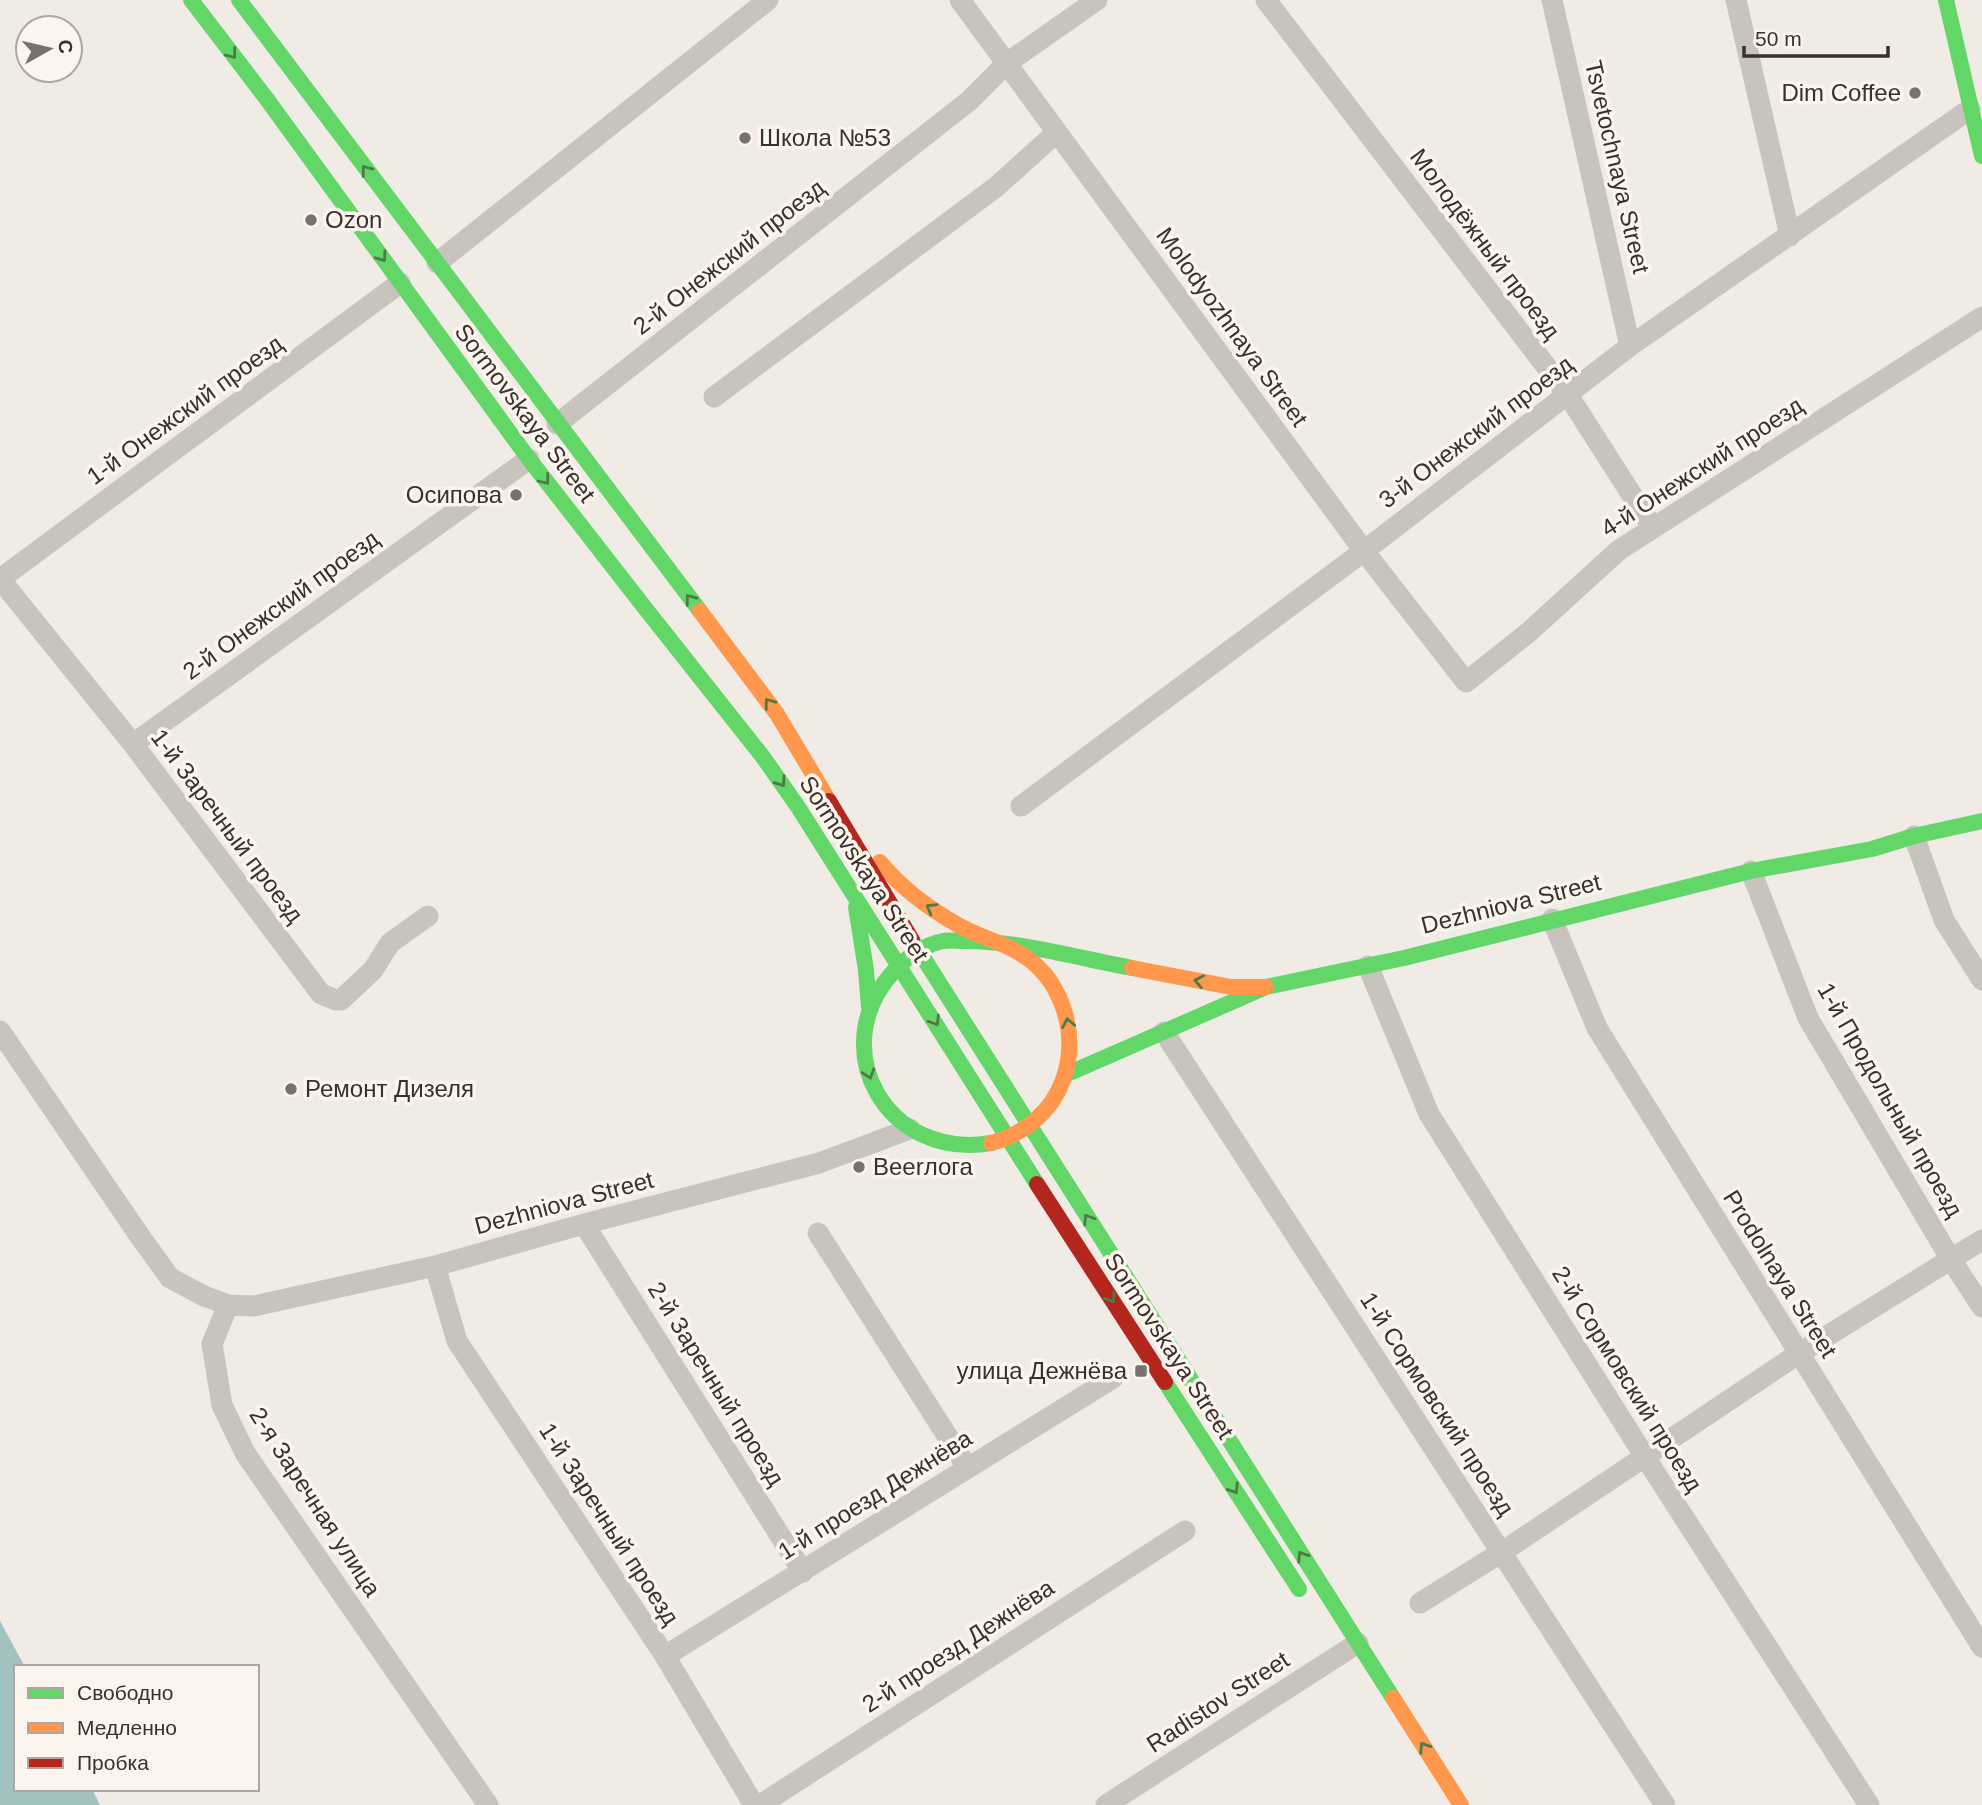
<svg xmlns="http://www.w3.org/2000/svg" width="1982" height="1805" viewBox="0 0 1982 1805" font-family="Helvetica,sans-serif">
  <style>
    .water { fill: #a1c2c1 }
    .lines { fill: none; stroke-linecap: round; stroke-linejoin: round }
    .street { stroke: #c9c3be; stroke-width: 21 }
    .fast { stroke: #63d668; stroke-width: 16 }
    .slow { stroke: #ff974d; stroke-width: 16 }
    .jam { stroke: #b3261e; stroke-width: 16 }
    .oneway { stroke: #4d7b46 }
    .poi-dot { fill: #7a716c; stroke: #fbf5ee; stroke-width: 2.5 }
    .labels { text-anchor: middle; stroke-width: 7; stroke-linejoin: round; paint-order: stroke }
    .poi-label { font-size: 24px; fill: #3b302b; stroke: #fbf5ee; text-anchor: start }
    .street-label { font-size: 24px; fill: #3b302b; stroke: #fbf5ee }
  </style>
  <rect width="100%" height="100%" fill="#f0ebe5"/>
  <!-- water -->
  <path class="water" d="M0,1621l25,46h-9v122h76l8,16h-100z"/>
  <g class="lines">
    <!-- street -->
    <path class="street" d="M960,0l404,551 102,131 63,-50 90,-82 363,-233
      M1266,0l302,395 85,133
      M1552,0l78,346
      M1736,0l54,236
      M437,263l331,-263
      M714,397l282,-210 60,-54
      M557,424l412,-323 38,-38 90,-63
      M0,579l133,165 188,250 15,6h5l32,-30 17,-27 38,-27
      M0,579l400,-296
      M133,744l396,-285
      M1021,806l343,-255 266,-205 340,-237
      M1914,836l30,84 38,60
      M1751,871l57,147 142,240 32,49
      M1552,919l45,109 385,619
      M1368,966l61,148 216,343 224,348
      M0,1031l139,204 31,43 34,18 24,9 26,1 181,-40 149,-42 235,-61 91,-34
      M1164,1032l501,773
      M584,1224l219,348
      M818,1233l149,234
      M435,1266l22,75 208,315 89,149
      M228,1305l-16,39 10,61 23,48 243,352
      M1420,1603l82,-51 296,-198 184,-114
      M665,1656l448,-278
      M760,1805l425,-274
      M1106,1805l252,-162"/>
    <!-- fast -->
    <path class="fast" d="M191,0l75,98 263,361 116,149
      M239,0l461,611
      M1946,0l36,156
      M645,608l118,149 35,50 239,377
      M856,907l10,63 3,37
      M912,940l481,758
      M1065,1075l201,-88 138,-29 347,-87 121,-22 42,-13 68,-15
      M991,1143c-104,18 -168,-95 -97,-172 13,-14 30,-26 49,-30 6,-1 15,0 21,0 56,0 113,17 168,27
      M1165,1382l134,207"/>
    <!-- slow -->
    <path class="slow" d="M700,611l77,103 52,87
      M880,862c22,27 48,46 78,63 19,11 40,16 58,26 45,24 64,81 47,129 -12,33 -39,54 -72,63
      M1132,968l99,19h35
      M1393,1698l68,107"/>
    <!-- jam -->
    <path class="jam" d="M829,801l83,139
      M1037,1184l128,198"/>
  </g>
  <!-- one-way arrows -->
  <defs><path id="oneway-chevron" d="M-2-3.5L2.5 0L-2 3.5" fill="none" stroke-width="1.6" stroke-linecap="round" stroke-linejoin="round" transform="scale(1.75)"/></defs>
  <g class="oneway">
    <use href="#oneway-chevron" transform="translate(232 54) rotate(53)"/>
    <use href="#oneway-chevron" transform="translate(366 170) rotate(-127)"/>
    <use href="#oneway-chevron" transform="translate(382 257) rotate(54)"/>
    <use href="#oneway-chevron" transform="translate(545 480) rotate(52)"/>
    <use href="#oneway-chevron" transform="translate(690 599) rotate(-127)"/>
    <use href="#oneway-chevron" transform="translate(769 703) rotate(-127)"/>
    <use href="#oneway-chevron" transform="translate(781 782) rotate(55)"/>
    <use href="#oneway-chevron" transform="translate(931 908) rotate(-149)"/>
    <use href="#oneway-chevron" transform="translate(1199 981) rotate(-169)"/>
    <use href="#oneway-chevron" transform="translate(935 1021) rotate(58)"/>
    <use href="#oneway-chevron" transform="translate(1068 1023) rotate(-101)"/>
    <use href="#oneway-chevron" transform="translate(869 1074) rotate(72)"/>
    <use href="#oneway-chevron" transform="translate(1088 1219) rotate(-122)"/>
    <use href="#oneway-chevron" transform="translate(1111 1298) rotate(57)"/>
    <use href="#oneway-chevron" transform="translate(1234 1489) rotate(57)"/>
    <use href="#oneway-chevron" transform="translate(1302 1556) rotate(-123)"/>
    <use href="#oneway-chevron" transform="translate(1424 1747) rotate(-123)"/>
  </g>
  <!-- markers -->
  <g class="poi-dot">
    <circle cx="1915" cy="93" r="7"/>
    <circle cx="745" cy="138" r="7"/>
    <circle cx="311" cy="220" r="7"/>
    <circle cx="516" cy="495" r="7"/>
    <circle cx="291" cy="1089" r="7"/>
    <circle cx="859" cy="1167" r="7"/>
    <rect x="1134" y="1364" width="14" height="14" rx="3.5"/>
  </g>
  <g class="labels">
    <!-- poi labels -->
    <g class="poi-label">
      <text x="1901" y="101" text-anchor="end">Dim Coffee</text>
      <text x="759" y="146">Школа №53</text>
      <text x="325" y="228">Ozon</text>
      <text x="502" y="503" text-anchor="end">Осипова</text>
      <text x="305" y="1097">Ремонт Дизеля</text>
      <text x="873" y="1175">Beerлога</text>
      <text x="1127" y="1379" text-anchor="end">улица Дежнёва</text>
    </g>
    <!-- street labels -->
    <g class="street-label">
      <text transform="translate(1617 167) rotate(77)" y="8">Tsvetochnaya Street</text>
      <text transform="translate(1485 244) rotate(53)" y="8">Молодёжный проезд</text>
      <text transform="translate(729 257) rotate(-38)" y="8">2-й Онежский проезд</text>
      <text transform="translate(1232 327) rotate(54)" y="8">Molodyozhnaya Street</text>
      <text transform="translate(185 410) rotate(-36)" y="8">1-й Онежский проезд</text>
      <text transform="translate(525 413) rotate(53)" y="8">Sormovskaya Street</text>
      <text transform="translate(1476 432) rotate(-37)" y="8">3-й Онежский проезд</text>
      <text transform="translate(1702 467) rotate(-33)" y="8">4-й Онежский проезд</text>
      <text transform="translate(281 605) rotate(-36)" y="8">2-й Онежский проезд</text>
      <text transform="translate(227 826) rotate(53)" y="8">1-й Заречный проезд</text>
      <text transform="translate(864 869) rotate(57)" y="8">Sormovskaya Street</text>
      <text transform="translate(1511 904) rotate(-14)" y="8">Dezhniova Street</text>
      <text transform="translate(1890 1100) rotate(60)" y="8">1-й Продольный проезд</text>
      <text transform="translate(564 1203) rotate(-15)" y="8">Dezhniova Street</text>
      <text transform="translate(1780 1274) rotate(58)" y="8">Prodolnaya Street</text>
      <text transform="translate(1169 1346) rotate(57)" y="8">Sormovskaya Street</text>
      <text transform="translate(1627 1379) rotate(58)" y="8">2-й Сормовский проезд</text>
      <text transform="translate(716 1384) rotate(58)" y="8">2-й Заречный проезд</text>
      <text transform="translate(1437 1404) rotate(57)" y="8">1-й Сормовский проезд</text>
      <text transform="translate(875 1495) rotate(-32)" y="8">1-й проезд Дежнёва</text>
      <text transform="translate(315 1502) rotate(57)" y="8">2-я Заречная улица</text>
      <text transform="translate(609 1524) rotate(57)" y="8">1-й Заречный проезд</text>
      <text transform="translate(958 1646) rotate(-33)" y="8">2-й проезд Дежнёва</text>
      <text transform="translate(1218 1702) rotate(-33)" y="8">Radistov Street</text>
    </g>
  </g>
  <!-- legend -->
  <rect x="14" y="1665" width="245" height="126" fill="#fbf5ee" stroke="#aea6a0" stroke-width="2"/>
  <rect x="28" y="1688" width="35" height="10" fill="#63d668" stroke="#aea6a0" stroke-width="2"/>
  <text x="77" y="1700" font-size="21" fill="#3b302b">Свободно</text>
  <rect x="28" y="1723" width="35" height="10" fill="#ff974d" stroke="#aea6a0" stroke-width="2"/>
  <text x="77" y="1735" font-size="21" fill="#3b302b">Медленно</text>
  <rect x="28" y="1758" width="35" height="10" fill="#b3261e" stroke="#aea6a0" stroke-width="2"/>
  <text x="77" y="1770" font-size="21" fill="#3b302b">Пробка</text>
  <!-- north arrow -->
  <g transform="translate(49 49) rotate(82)"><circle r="33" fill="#fbf5ee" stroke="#aea6a0" stroke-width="2"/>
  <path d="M0-5L12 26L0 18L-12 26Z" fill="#7a716c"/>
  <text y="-10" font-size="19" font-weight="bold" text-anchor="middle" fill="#3b302b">С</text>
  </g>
  <!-- scale -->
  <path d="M1744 46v10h144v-10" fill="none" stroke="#3b302b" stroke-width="3.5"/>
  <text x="1755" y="46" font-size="21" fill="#3b302b" stroke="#fbf5ee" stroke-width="5" paint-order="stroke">50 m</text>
</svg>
